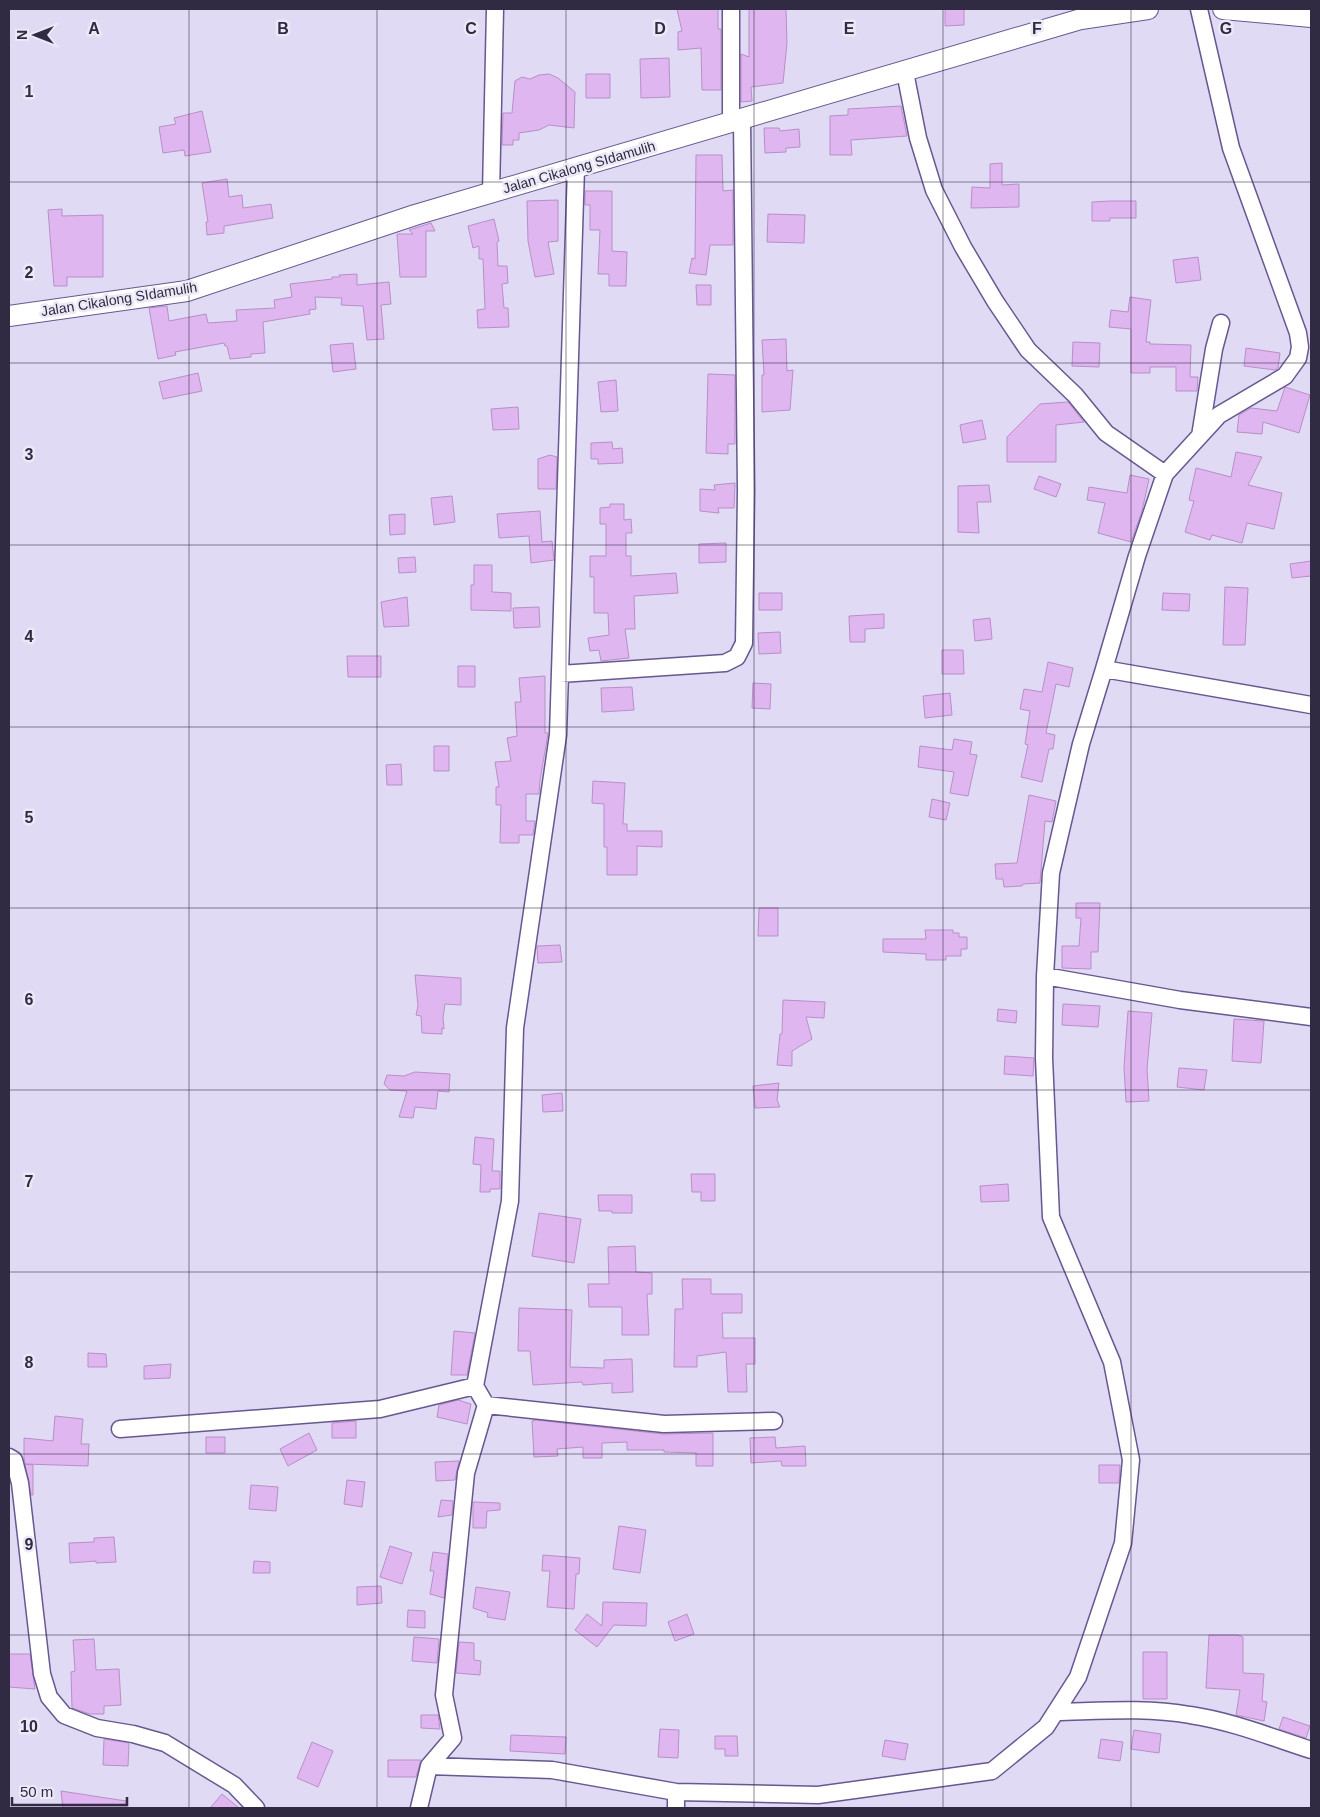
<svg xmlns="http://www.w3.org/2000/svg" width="1320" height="1817" viewBox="0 0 1320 1817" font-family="Helvetica,sans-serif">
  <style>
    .building { fill: #e0b6f0; stroke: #b88fc7 }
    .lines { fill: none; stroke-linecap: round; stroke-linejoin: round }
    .minor-casing { stroke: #685790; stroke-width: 19 }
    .tertiary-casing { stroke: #685790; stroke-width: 22 }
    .minor { stroke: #fff; stroke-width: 16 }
    .tertiary { stroke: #fff; stroke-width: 20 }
    .grid { fill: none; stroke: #312a43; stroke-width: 1; stroke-opacity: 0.55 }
    .labels { text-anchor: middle; stroke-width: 5; stroke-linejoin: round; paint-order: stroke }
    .street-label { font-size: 14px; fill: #312a43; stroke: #ece9f7 }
    .grid-label { font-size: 16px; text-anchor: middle; font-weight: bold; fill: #312a43; stroke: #ece9f7; stroke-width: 5; stroke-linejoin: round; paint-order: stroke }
  </style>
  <rect width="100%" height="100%" fill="#e0daf4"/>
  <!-- building -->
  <path class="building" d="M677,9h41v20h3v61h-19l-1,-42 -23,2v-18l4,-1z
    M749,9h37l1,34 -4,40 -32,4 1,14 -11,1v-48l8,3z
    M945,9h19v16l-19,1z
    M669,58l1,39 -29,1 -1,-39z
    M549,74l9,4 17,14 -1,36 -25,-3 -10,5 -20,3v7h-6v5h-11l1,-32h9l3,-32 7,-4 8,2 9,-4z
    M586,74h24v24h-24z
    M901,106l6,30 -56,4 1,15h-22v-39l18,-1v-6z
    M202,111l9,41 -26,4 -1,-6 -21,3 -4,-26 17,-3 -2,-6z
    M764,128h15l1,3 19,-2 1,18 -14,1v4l-21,1z
    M696,155h26l1,36 10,-1v55h-23l-4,30 -17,-2 3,-15 3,1z
    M1002,163v22l17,-1v23l-48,1 1,-21 18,1v-24z
    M227,179l2,18 13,-2 1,13 28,-4 2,14 -49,8v7l-17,2 -1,-13h2l-6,-39z
    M585,191h27v60l15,1 -1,34h-17v-12h-11l2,-44h-10v-25h-5z
    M558,200v41l-10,1 6,32 -19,3 -7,-36 -1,-40z
    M1110,201h26v17h-26v3h-18v-19z
    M62,209v7l41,-1v62h-36v9h-13l-6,-76z
    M768,214l37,1 -1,28 -37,-1z
    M494,219l5,22 -2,1 1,24h9l1,17 -6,1 2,24h4l1,19 -31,1 -1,-18 8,-1 -2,-50h-4v-13l-6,2 -5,-22z
    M431,223l4,8h-9v46h-26l-3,-43h16l-4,-4z
    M1198,257l3,23 -25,3 -3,-23z
    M357,274v11l32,-3 2,22 -10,1 3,34 -17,1 -4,-34 -22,-1 1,-7 -27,-1 1,12 -7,1 1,4 -47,8 2,31 -14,1v3l-21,2 -3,-13h-2l-1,-3 -49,9 1,3 -18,4 -9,-51 18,-2 2,15 37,-7 2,9 29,-2 -1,-11 39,-2 -1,-8 18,-3 -2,-13 42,-5v-2h8l-1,-2z
    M696,285h15v20h-14z
    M1130,297l21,3 -5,42h4v2l41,1 -1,32h8l-1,14h-21v-24h-26v6h-19v-44l-22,-2 2,-17 17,2z
    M786,339l1,32 6,-1 -3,40 -28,2v-37h2l-2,-35z
    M1073,342l27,1 -1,24 -27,-1z
    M353,343l3,26 -23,3 -3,-27z
    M1246,348l34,5 -2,15 -3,2 -31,-4z
    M198,373l4,18 -39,8 -4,-17z
    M708,374l27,1v69h-7v10l-22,-1z
    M616,380l2,31 -17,1 -3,-30z
    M1285,387l25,8 -11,38 -36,-11 -1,12 -25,-2 2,-17 12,-7 26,3z
    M1068,402l16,20 -28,3v37h-49v-25l33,-33z
    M518,407l1,22 -26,1 -2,-21z
    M982,420l4,19 -23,4 -3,-18z
    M612,442l1,7 9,-1 1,15 -25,1v-5h-7v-16z
    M1236,452l26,5 -14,28 34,8 -8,36 -27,-6 -5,20 -30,-8 -2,5 -25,-8 9,-31 -5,-1 7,-32 35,9z
    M550,455l7,2 -1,32h-18v-30z
    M1130,475l19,4 -7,32 -11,31 -33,-9 7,-30 -18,-3 2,-13 38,6z
    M1039,476l22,8 -5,13 -22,-8z
    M735,483l-1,25h-16l1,5 -19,-2v-22l15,1 -1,-5z
    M989,485l2,17h-14l2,31 -21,-1v-46z
    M452,496l3,26 -21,3 -3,-27z
    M610,504h14v16l7,-1 1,14h-6v23h5v20l45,-3 2,20 -44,3 1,33h-10l4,29 -28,3 -2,-11 -9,1 -2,-13 21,-3 -1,-22h-14v-36h-4v-21h16v-32h-6v-16l10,-1z
    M540,511l2,31 10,-1 2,19 -23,3 -2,-27 -30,2 -2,-24z
    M405,514v20l-15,1 -1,-20z
    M726,543v19l-27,1v-19z
    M415,557l1,15 -17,1 -1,-15z
    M1311,561v15l-19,2 -2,-14z
    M474,565h18v27l19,1v18l-40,-1v-25h3z
    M1225,587l23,1 -3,57h-22z
    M759,593h23v17h-23z
    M1163,593l27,1 -1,17 -27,-1z
    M407,597l2,29 -25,1 -3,-25z
    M539,607l1,20 -26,1 -1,-20z
    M884,614v14l-19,1v13h-15l-1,-26z
    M990,618l2,21 -17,2 -2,-21z
    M780,632l1,21 -22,1 -1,-21z
    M942,650h21l1,24h-22z
    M347,656h34v21h-33z
    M1048,662l25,6 -4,19 -13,-3 -10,49 9,2 -2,14h-4l-7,33 -21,-5 7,-32 -3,-1 5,-33 -10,-2 4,-20 18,3z
    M458,666h17v21h-17z
    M545,676v57h3v1l-8,46 -1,14h-13v27h9l-2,14h-14v8h-19l1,-38h-5v-18h3l-4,-25 16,-1 -4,-23 10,-2 -2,-34h6l-2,-24z
    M753,683l18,1 -1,25 -18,-1z
    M632,687l2,23 -32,2 -1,-24z
    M950,693l2,22 -27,3 -2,-22z
    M954,739l18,3 -2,12 7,1 -9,41 -18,-3 4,-21 -36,-5 2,-21 32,4z
    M434,746h15v25h-15z
    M401,764l1,21h-15l-1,-20z
    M593,781l32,2 -2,41h4v7h35v16l-25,-1v29h-30v-28h-3v-43l-12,-1z
    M1029,795l27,6 -4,21 -7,-1 -5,62 -17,1 -1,2 -18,1 -1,-8h-7l-1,-15 22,-1z
    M932,799l18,4 -4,17 -17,-3z
    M1076,903h24l-2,49h-7v17l-29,-1v-22h17l2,-28h-5z
    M759,908h19v28h-20z
    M925,930h28v3h6v4h8v12h-6v7h-15v4h-20v-6l-43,-2v-13h43z
    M560,945l2,17 -24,1 -1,-17z
    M415,975l46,3v27l-16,-1 -2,14 1,11 -2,-1v6l-20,-1 -1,-17 -5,-1 2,-9z
    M783,1000l42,2 -1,16 -18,-1 6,22 -20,12v15l-15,-1 3,-31h2z
    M1063,1004l37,2 -2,21 -36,-2z
    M998,1009l19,2 -1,12 -19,-2z
    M1128,1011l24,2 -5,56 2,32 -23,1 -2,-35z
    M1234,1019l30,2 -3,42 -29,-2z
    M1005,1056l29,2 -1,18 -29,-2z
    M1179,1068l28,2 -3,20 -27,-3z
    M415,1072l35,2 -1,18 -11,-1 -2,18 -21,-2 -2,11 -14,-1 8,-26 -17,-1 -6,-6 3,-9 17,1z
    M779,1083l-2,17 3,7 -25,1 -2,-22z
    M562,1093l1,18 -20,1 -1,-17z
    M475,1137l19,2 -2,32h8v18h-10v3h-10l1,-27 -8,-1z
    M691,1174h24v27h-14v-9h-9z
    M1008,1184l1,17 -28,1 -1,-16z
    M598,1195h34v18h-20v-2h-13z
    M539,1213l42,6 -7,44 -42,-7z
    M635,1246l1,26 16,1v21h-5l2,41h-27v-28h-33l-1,-23h21l-1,-37z
    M682,1279h29v15h31v19h-20l1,25h32v26h-9l1,28h-19l-2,-40 -29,4v11h-23l1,-58h8z
    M519,1308l53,2 -2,57 34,1v-8l28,-1 1,33 -21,1v-10l-29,2 -1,-3 -49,3 -3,-34h-12z
    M454,1331l21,2 -8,42h-16z
    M88,1353l18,1 1,13h-19z
    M171,1364l-1,14 -26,1v-13z
    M458,1400l13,4 -4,20 -30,-7 2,-12z
    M55,1416l28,3 -2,25h8l-1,22 -63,-2 -1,-7v-19l29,3z
    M536,1420l127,14 50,-1v33h-17v-13l-32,-1v-2h-37v-8l-25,1v15h-19v-11l-26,2 1,7 -24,1 -2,-36z
    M356,1421v17h-24v-15z
    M309,1433l8,17 -29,16 -8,-17z
    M206,1437h19v16h-19z
    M775,1437l1,11 29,-2 1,20h-24l-1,-5 -30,2 -1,-25z
    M459,1461l-4,19 -19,1 -1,-19z
    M25,1464l8,1v30h-2z
    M1099,1465h21l-1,18h-20z
    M347,1480l18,2 -3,25 -18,-3z
    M251,1485l27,2 -2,24 -27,-2z
    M441,1500l12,1 -1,14 -14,2z
    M473,1502l27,1v7l-13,1 -1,17h-13z
    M619,1526l27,4 -6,43 -27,-4z
    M114,1537l2,25 -20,1v-2l-26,2 -1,-20 25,-1v-4z
    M390,1546l22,7 -10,31 -22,-7z
    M433,1552l15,2 -4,44 -14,-4 4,-23h-4z
    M543,1555l37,3 -1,16h-3l-2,35 -27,-2 3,-36h-8z
    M254,1561l16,1v11h-17z
    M381,1586l1,17 -25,2v-18z
    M476,1587l34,5 -5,28 -18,-3 1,-4 -15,-5z
    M603,1602l44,1 -1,23 -32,-1 -17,22 -22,-17 12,-16 15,12z
    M408,1610l17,1v17l-18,-1z
    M687,1614l7,20 -19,7 -7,-19z
    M1209,1635h29l5,2v36l21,1 -2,27 5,1 -3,19 -28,-6 4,-25 -34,-2z
    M414,1637l25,2 -2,24 -25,-2z
    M94,1639l2,31 23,-1 2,36 -17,1v8h-14l-18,-6 -1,-36 4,-1 -2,-31z
    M459,1642l15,1v17l7,1 -1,14 -24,-2z
    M1143,1652h24v47h-24z
    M9,1654h21l5,35 -26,-2z
    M421,1715h17l2,14 -19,-1z
    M1283,1717l27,9 -4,12 -27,-9z
    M660,1729l19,1 -1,28 -20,-1z
    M1134,1730l27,4 -2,19 -28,-4z
    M511,1735l55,2 -1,17 -55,-3z
    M715,1736h22l1,20h-13v-7h-10z
    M104,1739l25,4 -1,23 -25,-1z
    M1101,1739l22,3 -3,19 -22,-3z
    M885,1740l23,4 -3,16 -23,-4z
    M312,1742l21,9 -15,36 -21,-9z
    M388,1760h33l-5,17h-28z
    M61,1791l65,10v7h-63z
    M222,1794l17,14h-29z"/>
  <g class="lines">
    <!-- minor casing -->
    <g class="minor-casing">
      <path id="minor" d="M1199,9l32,139 67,185 2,14 -2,11 -13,18 -66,39 -54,59 -28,82 -33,113 207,36
        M905,72l13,66 16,52 29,57 32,54 33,49 47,45 31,38 59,41
        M731,122v-113
        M491,193l4,-184
        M1200,436l14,-87 7,-26
        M560,674l165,-11 12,-6 7,-14 2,-153 -4,-371
        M1045,976l6,-103 30,-129 23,-75
        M486,1405l178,19 110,-3
        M120,1429l260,-20 95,-23
        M9,1457l5,3 6,23 22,191 7,23 15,18 33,13 36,6 32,9 69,42 22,23
        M1056,1712c44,-1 90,-5 134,3 41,6 81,22 121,35
        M429,1766l123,4 124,22 142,3 174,-24 54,-44 32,-50 45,-134 8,-83 -19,-98 -61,-145 -7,-159 1,-82 135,24 131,17
        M419,1808l10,-42 24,-28 -9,-43 22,-222 20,-68 -11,-19 35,-185 5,-173 43,-293 18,-567
        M676,1808v-16"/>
    </g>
    <!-- tertiary casing -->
    <g class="tertiary-casing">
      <path id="tertiary" d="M1223,9l88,8
        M9,316l178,-25 228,-76 666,-196 67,-10"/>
    </g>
    <!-- minor -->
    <use href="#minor" class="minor"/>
    <!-- tertiary -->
    <use href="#tertiary" class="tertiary"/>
  </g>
  <!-- grid -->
  <path class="grid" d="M189,9v1799M377,9v1799M566,9v1799M754,9v1799M943,9v1799M1131,9v1799M9,182h1302M9,363h1302M9,545h1302M9,727h1302M9,908h1302M9,1090h1302M9,1272h1302M9,1454h1302M9,1635h1302"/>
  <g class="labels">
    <!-- street labels -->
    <g class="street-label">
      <text transform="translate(579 167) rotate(-16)" y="5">Jalan Cikalong SIdamulih</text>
      <text transform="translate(119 299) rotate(-9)" y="5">Jalan Cikalong SIdamulih</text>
    </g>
  </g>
  <g class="grid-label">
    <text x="94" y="34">A</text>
    <text x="283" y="34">B</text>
    <text x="471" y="34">C</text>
    <text x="660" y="34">D</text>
    <text x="849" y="34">E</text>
    <text x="1037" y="34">F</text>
    <text x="1226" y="34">G</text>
    <text x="29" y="97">1</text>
    <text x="29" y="278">2</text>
    <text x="29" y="460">3</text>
    <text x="29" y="642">4</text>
    <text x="29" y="823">5</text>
    <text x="29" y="1005">6</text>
    <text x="29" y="1187">7</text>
    <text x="29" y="1368">8</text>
    <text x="29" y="1550">9</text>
    <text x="29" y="1732">10</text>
  </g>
  <!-- border -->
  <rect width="1320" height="1817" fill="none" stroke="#312a43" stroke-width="20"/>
  <!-- north arrow -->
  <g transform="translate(35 35) rotate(270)" stroke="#ece9f7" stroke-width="4" paint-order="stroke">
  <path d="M0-4L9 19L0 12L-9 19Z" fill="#312a43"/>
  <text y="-8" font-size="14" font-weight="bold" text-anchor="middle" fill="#312a43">N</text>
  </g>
  <!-- scale -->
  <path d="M12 1797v8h115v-8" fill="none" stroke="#312a43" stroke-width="2.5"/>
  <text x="20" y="1797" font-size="15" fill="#312a43" stroke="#ece9f7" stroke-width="4" paint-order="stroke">50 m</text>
</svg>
